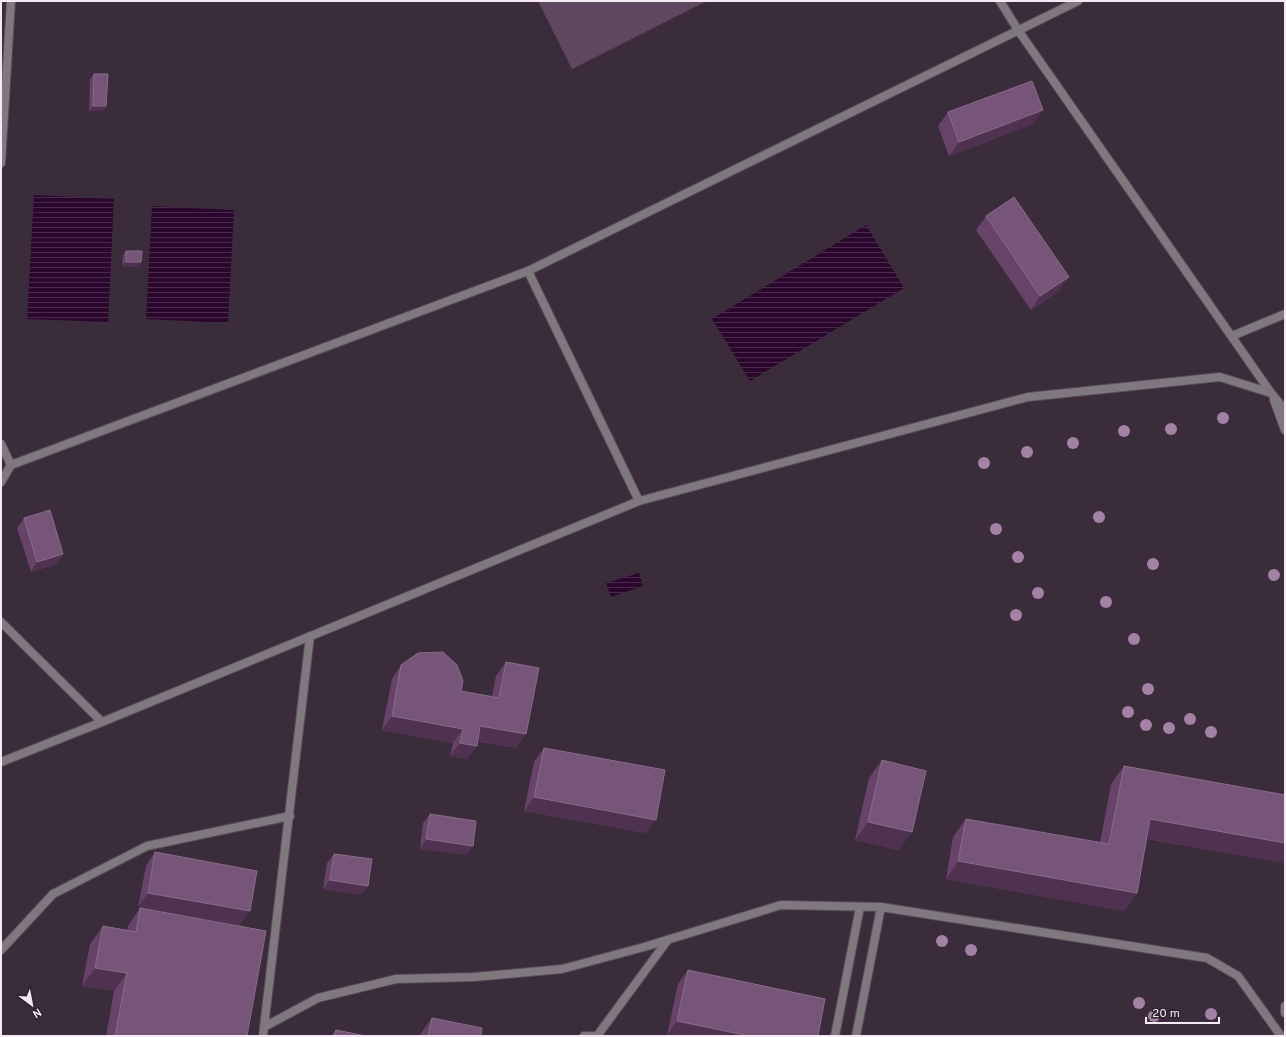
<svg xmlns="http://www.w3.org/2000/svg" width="1286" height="1037" viewBox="0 0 1286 1037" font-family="Overpass,sans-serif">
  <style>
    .pitch { fill: #5f4760 }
    .water { fill: url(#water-rules) }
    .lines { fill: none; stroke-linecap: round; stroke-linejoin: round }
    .service-casing { stroke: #584a58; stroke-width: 10 }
    .service { stroke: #7f787f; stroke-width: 8 }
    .tree { fill: #a482a6 }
    .wall { fill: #684369 }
    .shaded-wall { fill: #4f3250 }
    .building { fill: #765578; stroke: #8a6c8c }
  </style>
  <defs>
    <pattern id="water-rules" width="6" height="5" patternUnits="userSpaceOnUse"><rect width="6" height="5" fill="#2b072e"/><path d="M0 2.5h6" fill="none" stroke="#4a2b4d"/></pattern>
  </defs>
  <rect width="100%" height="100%" fill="#3a2c3a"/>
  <!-- pitch -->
  <path class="pitch" d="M538,1h169l-135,68z"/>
  <!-- water -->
  <path class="water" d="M34,195l80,4 -6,123 -81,-3z
    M152,206l82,4 -6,113 -82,-4z
    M866,225l38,63 -154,93 -38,-62z
    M639,573l4,13 -32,11 -5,-14z"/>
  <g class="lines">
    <!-- service casing -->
    <g class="service-casing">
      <path id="service" d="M1000,1l18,29 253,363 14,17
        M1,163l10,-162
        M528,271l111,230
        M1232,336l53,-22
        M1274,400l11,30
        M1,444l10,21
        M1,482l10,-17 517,-194 550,-270
        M1,622l101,100
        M1,762l101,-40 537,-221 389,-104 192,-20 51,16
        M1,950l52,-56 94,-48 143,-30
        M1285,1006v7
        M264,1027l54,-29 78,-19 78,-2 88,-8 82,-22 137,-42 100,2 326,51 31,18 43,60
        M263,1036l47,-400
        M584,1036h13
        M597,1036l70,-95
        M835,1036l25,-129
        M856,1036l25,-129"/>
    </g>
    <!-- service -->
    <use href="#service" class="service"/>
  </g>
  <!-- trees -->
  <g class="tree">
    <circle cx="1223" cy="418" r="6"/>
    <circle cx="1171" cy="429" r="6"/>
    <circle cx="1124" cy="431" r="6"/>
    <circle cx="1073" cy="443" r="6"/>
    <circle cx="1027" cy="452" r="6"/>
    <circle cx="984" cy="463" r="6"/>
    <circle cx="1099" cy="517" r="6"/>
    <circle cx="996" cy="529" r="6"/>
    <circle cx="1018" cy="557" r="6"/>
    <circle cx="1153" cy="564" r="6"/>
    <circle cx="1274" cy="575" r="6"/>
    <circle cx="1038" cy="593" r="6"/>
    <circle cx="1106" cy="602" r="6"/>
    <circle cx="1016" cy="615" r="6"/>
    <circle cx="1134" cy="639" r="6"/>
    <circle cx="1148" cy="689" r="6"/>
    <circle cx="1128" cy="712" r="6"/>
    <circle cx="1190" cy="719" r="6"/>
    <circle cx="1146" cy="725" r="6"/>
    <circle cx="1169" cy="728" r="6"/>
    <circle cx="1211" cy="732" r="6"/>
    <circle cx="942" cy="941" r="6"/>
    <circle cx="971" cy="950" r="6"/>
    <circle cx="1139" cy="1003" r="6"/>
    <circle cx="1211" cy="1014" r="6"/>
    <circle cx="1154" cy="1016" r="6"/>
  </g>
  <!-- wall -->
  <path class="wall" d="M94,74l12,32 -3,5h-14l1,-32z
    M948,112l85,12 -84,32 -11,-30z
    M986,216l73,75 -28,19 -55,-80z
    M126,251l15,11 -3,5 -16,-1 1,-11z
    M24,518l33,46 -26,8 -14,-44z
    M506,662l20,72 -10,14 -38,-7 -1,5 -10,13 -17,-3 3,-13 -71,-13 10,-51 9,-14 60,26 31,5 4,-20z
    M544,748l102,85 -122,-22 10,-49z
    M882,760l17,90 -44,-10 14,-62z
    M1124,766l161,29v68l-138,-24 -10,54 -13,18 -178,-32 7,-42 13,-18 134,24 11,-59z
    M430,814l43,32 -7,9 -46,-6 3,-26z
    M155,852l85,73 -102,-18 8,-41z
    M334,854l27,41 -38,-6 4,-26z
    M140,908l107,128h-141l8,-45 -32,-5 8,-42 13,-18 24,4 1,-4z
    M688,970l137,29 -158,36 11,-51z
    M432,1018l49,18h-62z
    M336,1030l30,6h-35z"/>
  <!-- shaded-wall -->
  <path class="shaded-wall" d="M93,106h13l-3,5h-14z
    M1043,110l-10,14 -84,32 10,-14z
    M126,262h15l-3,5 -16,-1z
    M1069,277l-10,14 -28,19 9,-14z
    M63,554l-6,10 -26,8 6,-10z
    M392,716l71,13 -10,14 -71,-13z
    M480,726l46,8 -10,14 -45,-9z
    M460,743l17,3 -10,13 -17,-3z
    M534,797l122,23 -10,13 -122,-22z
    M1150,819l135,24v20l-147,-26z
    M868,822l44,10 -13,18 -44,-10z
    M426,839l47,7 -7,9 -46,-6z
    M958,861l179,32 -13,18 -178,-32z
    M330,880l38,6 -7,9 -38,-6z
    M148,893l102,18 -10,14 -102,-18z
    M95,968l32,5 -13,18 -32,-5z
    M677,1021l72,15h-77l-5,-1z"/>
  <!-- building -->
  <path class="building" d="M94,74h14l-2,32h-13z
    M1032,81l11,29 -84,32 -11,-30z
    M1014,197l55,80 -29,19 -54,-80z
    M126,251h16l-1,11h-15z
    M50,510l13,44 -26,8 -13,-44z
    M443,652l14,13 6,16 -2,10 38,7 7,-36 33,6 -13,66 -46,-8 -3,20 -17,-3 3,-14 -71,-13 9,-51 17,-12z
    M544,748l121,22 -9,50 -122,-23z
    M882,760l44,11 -14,61 -44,-10z
    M1124,766l161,29v48l-135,-24 -13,74 -179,-32 8,-42 143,25z
    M430,814l46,7 -3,25 -47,-7z
    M155,852l102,19 -7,40 -102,-18z
    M334,854l38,5 -4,27 -38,-6z
    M140,908l126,23 -19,105h-132l12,-63 -32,-5 8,-42 33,6z
    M688,970l137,29 -7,37h-69l-72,-15z
    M432,1018l50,10 -1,8h-53z
    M336,1030l30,6h-32z"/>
  <!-- border -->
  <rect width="1286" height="1037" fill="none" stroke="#f3eaf4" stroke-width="4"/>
  <!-- north arrow -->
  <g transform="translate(32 1005) rotate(148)" stroke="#2f2330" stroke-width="3" paint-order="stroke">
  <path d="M0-3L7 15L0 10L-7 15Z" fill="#f3eaf4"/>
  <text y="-6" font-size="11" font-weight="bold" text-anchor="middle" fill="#f3eaf4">N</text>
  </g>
  <!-- scale -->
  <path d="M1146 1017v6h73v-6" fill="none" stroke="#f3eaf4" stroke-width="2"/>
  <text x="1152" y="1017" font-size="12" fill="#f3eaf4" stroke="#2f2330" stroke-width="3" paint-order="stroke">20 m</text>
</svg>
